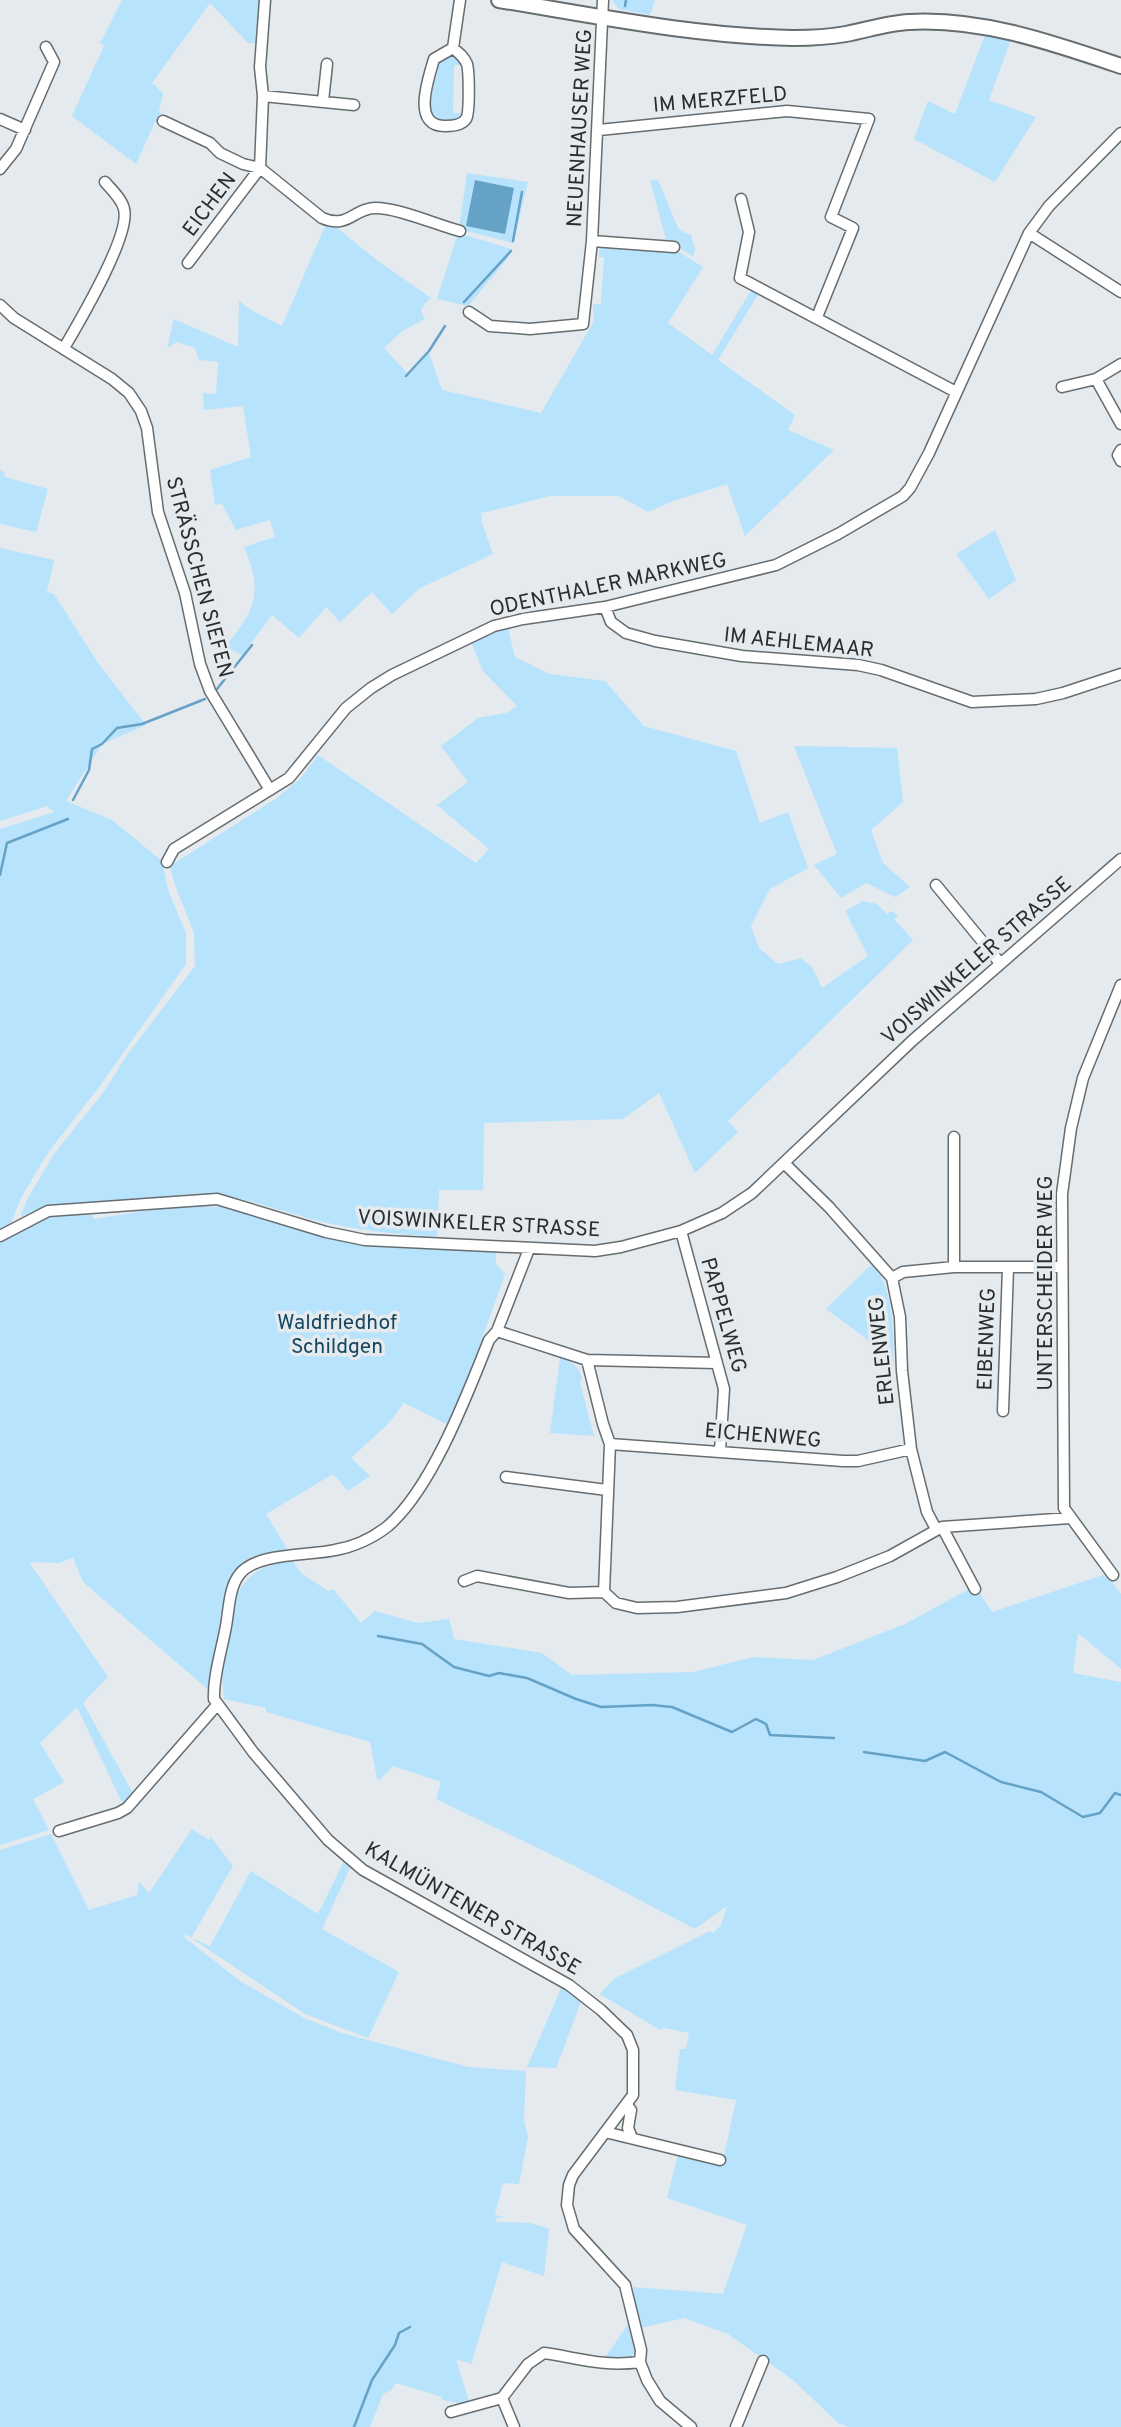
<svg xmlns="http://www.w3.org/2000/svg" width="1121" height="2427" viewBox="0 0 1121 2427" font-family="Overpass,sans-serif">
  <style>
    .green { fill: #b7e3fd }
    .water { fill: #65a2c6 }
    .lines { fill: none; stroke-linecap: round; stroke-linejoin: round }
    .stream { stroke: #65a2c6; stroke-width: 2.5 }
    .minor-casing { stroke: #676c6f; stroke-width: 13 }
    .secondary-casing { stroke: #676c6f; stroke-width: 18 }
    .minor { stroke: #fff; stroke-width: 10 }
    .secondary { stroke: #fff; stroke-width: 14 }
    .labels { text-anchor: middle; stroke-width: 7; stroke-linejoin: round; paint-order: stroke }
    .street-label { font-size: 21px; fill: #2a2d2e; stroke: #e4eaee }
    .park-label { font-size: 21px; fill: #154760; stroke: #e4eaee }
  </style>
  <rect width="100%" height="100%" fill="#e4eaee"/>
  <!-- green -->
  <path class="green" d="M122,0h137l-2,43h-9l-38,-40 -58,80 11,10 -4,19 5,3 -4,8 -5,-1 -19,42 -64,-48 32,-70 -4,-3z
    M612,0h43l-5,15 -31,-6z
    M985,35l25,7 -21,58 47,17 -41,65 -81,-43 14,-38 27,13z
    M450,53l6,1 7,11h-9l-1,48h10l-9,9 -19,-1 -6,-12 9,-47z
    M467,173l61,9 -15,61 -54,-14z
    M650,180h8c5,10 18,46 22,50 3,2 8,4 11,5l4,15 -2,7 -19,-13 -7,-1z
    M326,224l10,3 42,34 53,37 -6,5 -4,8 4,8 -23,12 -18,17 25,27 20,-22 13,37 99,23 53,-92 -1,-17h8l3,-47h-5l1,-11 77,5 26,16 -35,56 44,32 40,-66 7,4 -41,67 77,55 -7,15 46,20 -89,86 -18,-52 -54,17 -25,11 -29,-16h-69l-67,17 -2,-3 1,13 11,31 -73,34 -28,26 -20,-22 -32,30 -14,-15 -27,31 -27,-23 -30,40 -17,-8c30,-37 39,-54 19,-100l31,-10 -5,-17 -34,10 -14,-26 -7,1 -5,-35 41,-13 -8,-51 -39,4 -1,-17 13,1 2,-32 -19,-2 -4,-12 -18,-6 -10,6 7,-29 64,28 1,-46 14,10 29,15z
    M458,233l54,16 -5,10 -39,47 -31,-7z
    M0,470l5,3v4l43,12 -12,43 -36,-8z
    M995,530l21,50 -27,19 -33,-45z
    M0,548l54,12 -7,32 7,2 44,69 48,62 -44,19 -36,57 46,19 50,41 6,29 18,43v31l-89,126 -48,61 -27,45 -13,31 -9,8v-406l54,-17 -7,-6 -47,15z
    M508,628l7,29 34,17 56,7 39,45 92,25 24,72 28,-11 20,56 -38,21 -19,37 8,22 19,16 23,-6 11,9 10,21 46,-32 -23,-45 18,-10 14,3 10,10 5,-3 6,5 -4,3 19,21 -185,181 10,11 -43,41 -36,-80 -36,26 -139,4 -1,67h-44l-2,47c-41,-3 -82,-7 -122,-17 -31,-8 -62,-20 -94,-25 -39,-6 -74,8 -112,11 -36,2 -53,-6 -89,11l8,-19 26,-44 49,-61 24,-38 68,-89 -1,-33 -18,-45 -6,-22 107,-68 24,-20 17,-23 158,108 13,-14 -52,-44 31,-23 -27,-36 37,-28 28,-5 11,-7 -34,-35 -12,-29z
    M794,746l103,2 6,54 -32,28 12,33 27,24 -15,10 -29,-14 -25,15 -27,-33 23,-11z
    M184,1205l37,2 94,25 60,12 121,8v12l9,10 -43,121 -16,29 -42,-21 -17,22 -36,33 19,18 -22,15 -15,-17 -67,40 23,38c-13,1 -31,0 -43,8 -25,17 -31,101 -36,131l-127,-109 -10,-24 -15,5 -29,-1 79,115 -25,26 51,92 -10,12 -47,-100 -37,36 24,39 -31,17 16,31 -49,15v-603c33,-29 50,-27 92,-27l2,4z
    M873,1263c22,32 20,66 21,103l-30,-29 -38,-28z
    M560,1358c13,4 18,7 22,20l-2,5 14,53 -44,-3z
    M293,1561l8,12 27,18 5,-2 28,34 14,-12 43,12 31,-4 5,20 88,14 30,22 121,-3 60,-15 60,3 92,-36 70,-38 17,26 114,-38 15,20v75l-43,-36 -5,40 48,9v745h-272l-12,-5 -44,-42 -65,-46 -44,-16 -44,10 -7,-41 90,7 24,-69 -80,-27 11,-44 44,11 14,-65 -61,-10 5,-41h6l3,-16 -25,-5 -4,2 -60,-36 15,-16 95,-47 3,2 8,-8 6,-19 -32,23 -124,-65 -135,-65 5,-17 -48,-16 -13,14 -3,-1 -7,-37 -104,-30v-4l-42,-9 -2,-25 16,-81c12,-23 30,-29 55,-32z
    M192,1829l17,11 2,-3 22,29 -42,72 19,8 41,-75 67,43 26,-53 7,5 -29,63 77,43 -31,66 -63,-24 -114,-76 -5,-4 -2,3 56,44 64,37 38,15 126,34 58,4 -2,49 4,17 -9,47 -16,-1 -8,32 10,2 -8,1 -1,4 35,1 18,6 -5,47 -42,-14 -31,102 -15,-5 13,43 -4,2 -23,-4v-3l-46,-14 -5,7 -8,4 -13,33h-370v-577l51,-16 38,76 48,-15 2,-13 10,11z
    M562,1986l20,13 -26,69 -29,-1z
    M629,2323c4,12 11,25 2,35l-27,1z"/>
  <!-- water -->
  <path class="water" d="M475,180l39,8 -9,46 -39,-8z"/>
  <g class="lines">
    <!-- stream -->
    <path class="stream" d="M625,6l1,-6
      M513,241l9,-49
      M464,302l47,-51
      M406,376l23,-25 16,-25
      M217,689l35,-44
      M73,800l16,-30 3,-21 10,-5 15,-16 25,-4 63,-25
      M0,875l7,-32 61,-24
      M378,1636l44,8 32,23 35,9 10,-3 28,5 49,21 25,8 51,-2 20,2 60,25 24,-13 10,5 4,11 64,3
      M864,1752l61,9 20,-9 56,30 40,10 42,25 17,-4 15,-20 6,2
      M354,2427l18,-47 23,-35 4,-12 11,-6"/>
    <!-- minor casing -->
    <g class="minor-casing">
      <path id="minor" d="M453,48c6,5 11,9 14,16 2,7 3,49 -1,55 -4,6 -14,7 -20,7 -35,1 -18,-46 -12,-67z
        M453,48l7,-48
        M263,96l91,9
        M323,101l4,-37
        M0,119l25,11
        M163,121l47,22 10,10 23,11 17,4 62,50c26,11 31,-9 52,-10 22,-1 63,17 86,23
        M599,130l188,-19 82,8 -38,98 22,11 -36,89
        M0,169l16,-20 38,-87 -8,-15
        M741,199l8,33 -9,46 216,114
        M1029,233l92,59
        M592,241l82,6
        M188,263l72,-95 3,-72 -3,-29 5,-67
        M0,305l14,13 98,61 17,14 12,18 6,17 11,84 27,81 15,71 10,27 60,99
        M469,312l21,14 40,3 53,-5 9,-83 11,-241
        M64,348c14,-24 67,-113 60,-139 -2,-10 -13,-20 -19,-27
        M1096,379l25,45
        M1062,387l34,-8 25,-15
        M1121,450l-3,5 3,6
        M605,607l6,15 15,11 29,8 87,15 116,9 23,5 91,32 64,-3 27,-6 58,-19
        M167,862l7,-13 115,-71 57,-70 25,-20 21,-13 102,-49 29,-7 82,-12 171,-42 62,-31 65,-38 7,-8 19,-35 100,-220 20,-27 72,-73
        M936,885l64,78
        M785,1164l44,43 63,71 8,39 2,54 9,78 16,63 9,17
        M681,1231l43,158 -4,62
        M0,1236l48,-25 169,-12 109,33 39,8 230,11 26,-4 60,-16 41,-18 30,-20 161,-153 208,-181
        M529,1249l-32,82 -8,9c-22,55 -57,148 -101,186 -15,12 -35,21 -53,24 -25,6 -80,2 -96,25 -10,13 -10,35 -13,51 -4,23 -13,50 -12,73l39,53 75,88 35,30 206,115 32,25 26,25 6,15v45l-60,80 -4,10 -2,20 7,24 51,56 16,65 -1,12 7,18 13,21 31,26
        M954,1267v-130
        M892,1278l11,-6 51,-5h108
        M497,1331l90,29 16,64 7,20 -6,148 12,11 21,5 40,-1 109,-14 51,-16 53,-21 52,-29 128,-9
        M587,1360l130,3
        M1003,1411l5,-143
        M610,1444l233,17h15l53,-12
        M506,1477l101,13
        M942,1527l33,62
        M1113,1575l-49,-67 -2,-314 9,-66 12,-50 38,-93
        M464,1581l13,-5 92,17 35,-1
        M59,1831l59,-18 9,-5 90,-103
        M627,2105l4,5 -3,18 4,10
        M605,2132l115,28
        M451,2412l51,-14
        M514,2427l-12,-29 26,-34 16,-11c35,5 59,14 96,9
        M736,2427l27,-66"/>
    </g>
    <!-- secondary casing -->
    <g class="secondary-casing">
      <path id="secondary" d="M499,0c98,16 195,36 294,38 18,0 36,-1 53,-4 21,-4 42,-11 63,-12 73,-4 144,21 212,44"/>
    </g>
    <!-- minor -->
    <use href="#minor" class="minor"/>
    <!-- secondary -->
    <use href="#secondary" class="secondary"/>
  </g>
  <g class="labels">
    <!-- street labels -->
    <g class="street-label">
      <text transform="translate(720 99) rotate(-5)" y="7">IM MERZFELD</text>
      <text transform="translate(579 128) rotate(-87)" y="7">NEUENHAUSER WEG</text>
      <text transform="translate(209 204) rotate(-53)" y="7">EICHEN</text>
      <text transform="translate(200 577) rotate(75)" y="7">STRÄSSCHEN SIEFEN</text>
      <text transform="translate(608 584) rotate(-12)" y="7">ODENTHALER MARKWEG</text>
      <text transform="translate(799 642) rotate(6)" y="7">IM AEHLEMAAR</text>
      <text transform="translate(976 960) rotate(-41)" y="7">VOISWINKELER STRASSE</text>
      <text transform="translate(479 1223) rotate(3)" y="7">VOISWINKELER STRASSE</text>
      <text transform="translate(1045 1283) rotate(-90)" y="7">UNTERSCHEIDER WEG</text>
      <text transform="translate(724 1315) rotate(74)" y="7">PAPPELWEG</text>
      <text transform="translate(986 1339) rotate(-88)" y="7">EIBENWEG</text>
      <text transform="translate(881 1351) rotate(-96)" y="7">ERLENWEG</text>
      <text transform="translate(763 1435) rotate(5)" y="7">EICHENWEG</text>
      <text transform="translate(473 1908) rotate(30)" y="7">KALMÜNTENER STRASSE</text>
    </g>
    <!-- park labels -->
    <g class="park-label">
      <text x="337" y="1329">Waldfriedhof<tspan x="337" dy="24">Schildgen</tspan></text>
    </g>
  </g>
</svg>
